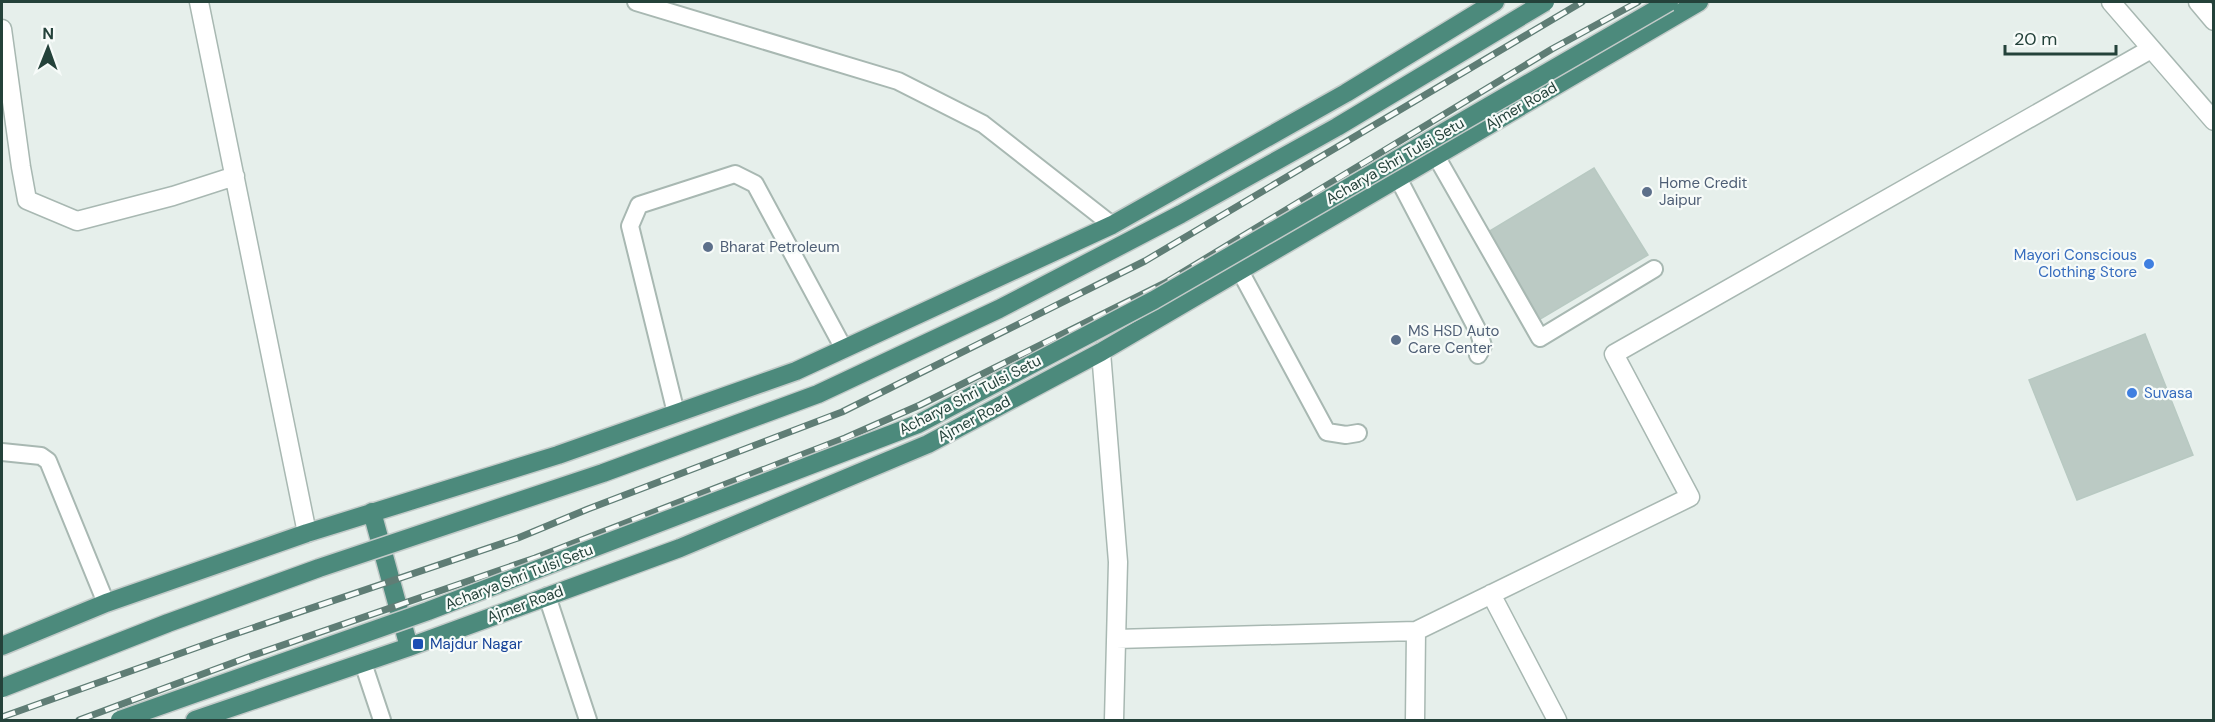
<svg xmlns="http://www.w3.org/2000/svg" width="2215" height="722" viewBox="0 0 2215 722" font-family="'DM Sans',sans-serif">
  <style>
    .building { fill: #bbcac4; stroke: #b8c9c2; stroke-width: 1.5 }
    .lines { fill: none; stroke-linecap: round; stroke-linejoin: round }
    .service-casing { stroke: #a8b8b2; stroke-width: 20 }
    .minor-casing { stroke: #a8b8b2; stroke-width: 21 }
    .tertiary-casing { stroke: #a8b8b2; stroke-width: 21 }
    .trunk-casing { stroke: #c2cac8; stroke-width: 21 }
    .service { stroke: #fff; stroke-width: 16 }
    .minor { stroke: #fff; stroke-width: 18 }
    .tertiary { stroke: #fff; stroke-width: 18 }
    .trunk { stroke: #4c8a7c; stroke-width: 18 }
    .rail-casing { stroke: #5f7d75; stroke-width: 7 }
    .rail { stroke: #f7fbf9; stroke-width: 4.5; stroke-dasharray: 14; stroke-linecap: butt }
    .trunk-bridge-casing { stroke: #c2cac8; stroke-width: 21; stroke-linecap: butt }
    .trunk-bridge { stroke: #4c8a7c; stroke-width: 18 }
    .service-dot { fill: #5c6f8a; stroke: #f7fbf9; stroke-width: 2 }
    .shop-dot { fill: #3f7fe0; stroke: #f7fbf9; stroke-width: 2 }
    .transit-dot { fill: #1a4fb4; stroke: #f7fbf9; stroke-width: 2 }
    .labels { text-anchor: middle; stroke-width: 4.5; stroke-linejoin: round; paint-order: stroke }
    .street-label { font-size: 15px; fill: #24423a; stroke: #f7fbf9 }
    .service-label { font-size: 15px; fill: #4e5e75; stroke: #f7fbf9; text-anchor: start }
    .shop-label { font-size: 15px; fill: #366cbe; stroke: #f7fbf9; text-anchor: end }
    .transit-label { font-size: 15px; fill: #164399; stroke: #f7fbf9; text-anchor: start }
  </style>
  <rect width="100%" height="100%" fill="#e6efeb"/>
  <!-- building -->
  <path class="building" d="M1594,168l54,87 -111,66 -49,-89z
    M2145,334l48,121 -116,45 -48,-120z"/>
  <g class="lines">
    <!-- service casing -->
    <g class="service-casing">
      <path id="service" d="M636,2l262,79 85,43 129,101
        M1436,156l104,182 114,-69
        M1398,178l81,155 4,13 -5,9
        M1240,271l87,161 19,3 12,-2
        M676,413l-46,-187 9,-21 96,-31 20,10 89,165
        M2,452l39,4 7,5 58,142
        M547,596l41,124
        M363,663l19,57"/>
    </g>
    <!-- minor casing -->
    <g class="minor-casing">
      <path id="minor" d="M199,2l108,531
        M2,29l19,138 6,33 50,21 96,-25 62,-20
        M1101,352l17,210 -4,158
        M1491,594l66,126
        M1416,631l274,-134 -76,-143 537,-305
        M1116,639l300,-8 -1,89"/>
    </g>
    <!-- tertiary casing -->
    <g class="tertiary-casing">
      <path id="tertiary" d="M2111,2l103,119
        M2198,2l16,19"/>
    </g>
    <!-- trunk casing -->
    <g class="trunk-casing">
      <path id="trunk" d="M372,512l37,135
        M2,646l104,-43 201,-70 251,-78 238,-84 316,-146 234,-132 149,-91
        M195,720l214,-73 271,-99 248,-104 173,-92 598,-350"/>
    </g>
    <!-- service -->
    <use href="#service" class="service"/>
    <!-- minor -->
    <use href="#minor" class="minor"/>
    <!-- tertiary -->
    <use href="#tertiary" class="tertiary"/>
    <!-- trunk -->
    <use href="#trunk" class="trunk"/>
    <!-- rail casing -->
    <g class="rail-casing">
      <path id="rail" d="M2,717l227,-81 289,-98 70,-29 254,-97 303,-151 437,-259
        M79,720l172,-64 284,-98 310,-120 75,-33 245,-122 387,-234 86,-47"/>
    </g>
    <!-- rail -->
    <use href="#rail" class="rail"/>
    <!-- trunk-bridge casing -->
    <g class="trunk-bridge-casing">
      <path id="trunk-bridge" d="M2,688l166,-65 151,-55 284,-95 215,-79 181,-85 182,-95 156,-87 208,-125
        M120,720l308,-109 490,-187 236,-124 515,-298"/>
    </g>
    <!-- trunk-bridge -->
    <use href="#trunk-bridge" class="trunk-bridge"/>
  </g>
  <!-- markers -->
  <g class="service-dot">
    <circle cx="1647" cy="192" r="6"/>
    <circle cx="708" cy="247" r="6"/>
    <circle cx="1396" cy="340" r="6"/>
  </g>
  <g class="shop-dot">
    <circle cx="2149" cy="264" r="6"/>
    <circle cx="2132" cy="393" r="6"/>
  </g>
  <rect class="transit-dot" x="412" y="638" width="12" height="12" rx="3"/>
  <g class="labels">
    <!-- street labels -->
    <g class="street-label">
      <text transform="translate(1521 106) rotate(-30)" y="5">Ajmer Road</text>
      <text transform="translate(1395 161) rotate(-30)" y="5">Acharya Shri Tulsi Setu</text>
      <text transform="translate(970 395) rotate(-27)" y="5">Acharya Shri Tulsi Setu</text>
      <text transform="translate(974 419) rotate(-28)" y="5">Ajmer Road</text>
      <text transform="translate(519 577) rotate(-21)" y="5">Acharya Shri Tulsi Setu</text>
      <text transform="translate(525 604) rotate(-20)" y="5">Ajmer Road</text>
    </g>
    <!-- service labels -->
    <g class="service-label">
      <text x="1659" y="188">Home Credit<tspan x="1659" dy="17">Jaipur</tspan></text>
      <text x="720" y="252">Bharat Petroleum</text>
      <text x="1408" y="336">MS HSD Auto<tspan x="1408" dy="17">Care Center</tspan></text>
    </g>
    <!-- shop labels -->
    <g class="shop-label">
      <text x="2137" y="260">Mayori Conscious<tspan x="2137" dy="17">Clothing Store</tspan></text>
      <text x="2144" y="398" text-anchor="start">Suvasa</text>
    </g>
    <!-- transit labels -->
    <g class="transit-label">
      <text x="430" y="649">Majdur Nagar</text>
    </g>
  </g>
  <!-- border -->
  <rect width="2215" height="722" fill="none" stroke="#24423a" stroke-width="6"/>
  <!-- north arrow -->
  <g transform="translate(48 48) rotate(1)" stroke="#f7fbf9" stroke-width="4.5" paint-order="stroke">
  <path d="M0-4.5L10 22L0 15L-10 22Z" fill="#24423a"/>
  <text y="-9" font-size="16" font-weight="bold" text-anchor="middle" fill="#24423a">N</text>
  </g>
  <!-- scale -->
  <path d="M2005 45v9h111v-9" fill="none" stroke="#24423a" stroke-width="3"/>
  <text x="2014" y="45" font-size="18" fill="#24423a" stroke="#f7fbf9" stroke-width="4.5" paint-order="stroke">20 m</text>
</svg>
